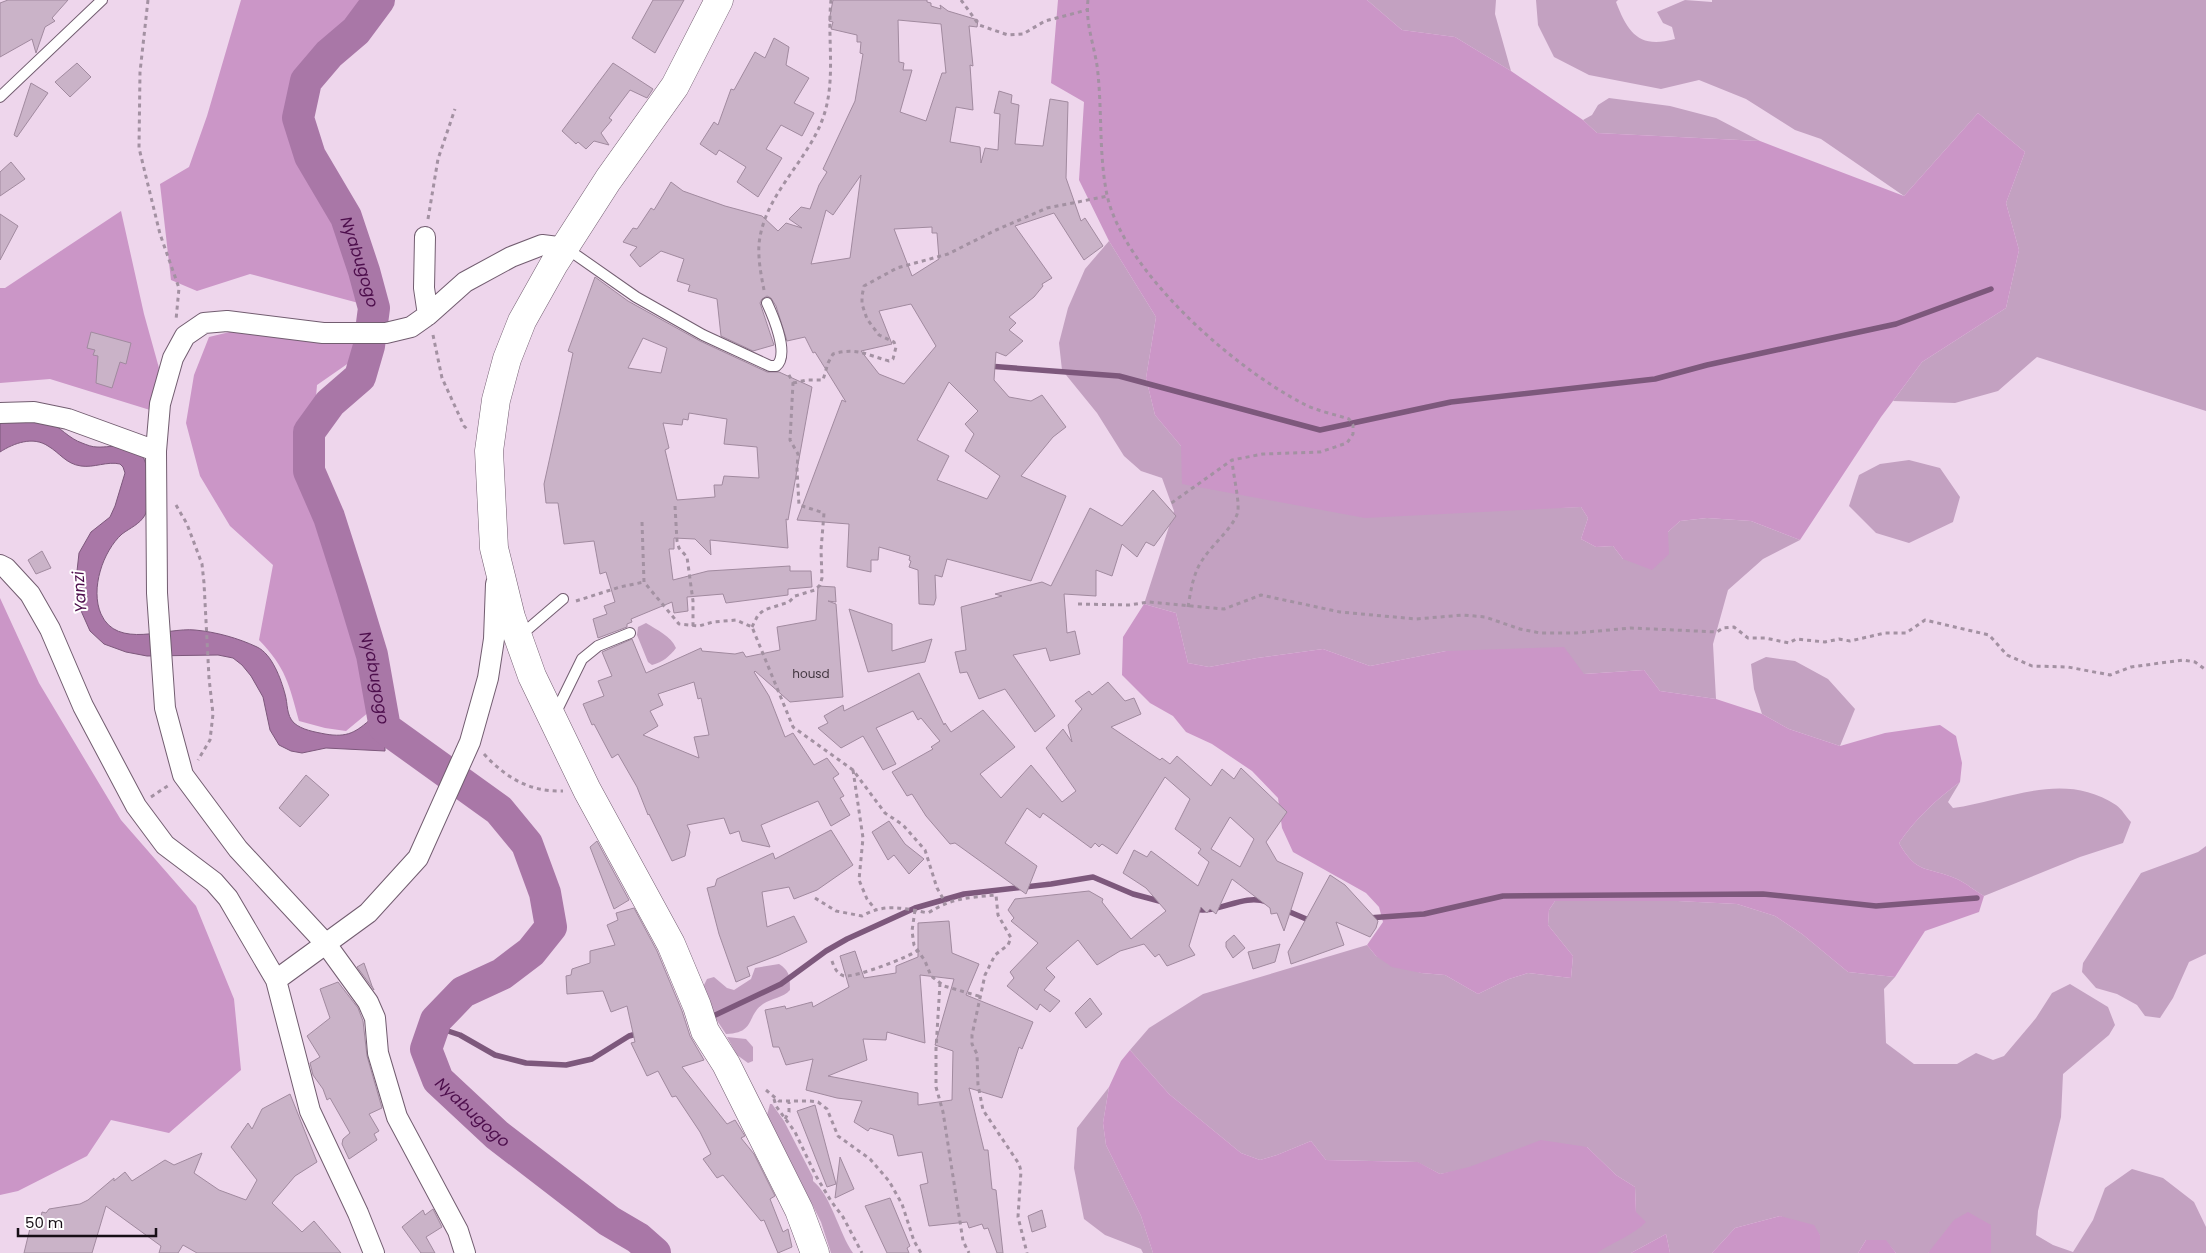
<svg xmlns="http://www.w3.org/2000/svg" width="2206" height="1253" viewBox="0 0 2206 1253" font-family="Poppins,sans-serif">
  <style>
    .green { fill: #c3a1c1 }
    .forest { fill: #cb96c7 }
    .water { fill: #a977a7; stroke: #7d587c }
    .lines { fill: none; stroke-linecap: round; stroke-linejoin: round }
    .stream { stroke: #7d587c; stroke-width: 5.5 }
    .river { stroke: #a977a7; stroke-width: 32 }
    .building { fill: #cab3c8; stroke: #a18a9f; fill-rule: evenodd }
    .service-casing { stroke: #725d70; stroke-width: 12 }
    .minor-casing { stroke: #725d70; stroke-width: 22 }
    .trunk-casing { stroke: #725d70; stroke-width: 29 }
    .path { stroke: #a391a2; stroke-width: 3; stroke-dasharray: 4 4; stroke-linecap: butt }
    .service { stroke: #fff; stroke-width: 10 }
    .minor { stroke: #fff; stroke-width: 20 }
    .trunk { stroke: #fff; stroke-width: 28 }
    .labels { text-anchor: middle; stroke-width: 4; stroke-linejoin: round; paint-order: stroke }
    .number-label { font-size: 12px; fill: #443842 }
    .water-label { font-size: 16px; font-style: italic; fill: #4d0e4c; stroke: #fff }
  </style>
  <rect width="100%" height="100%" fill="#eed6ec"/>
  <!-- green -->
  <path class="green" d="M1367,0h129l-1,14 16,57 -56,-34 -53,-7z
    M1536,0h82l-2,2c12,31 23,47 59,37l-3,-12 -9,-4 -6,-11 28,-12 27,2v-2h494v411l-169,-54 -39,34 -43,12 -62,-2 29,-39 84,-54 13,-58 -13,-47 19,-51 -47,-39 -74,83 -83,-57 -26,-9 -49,-31 -47,-19 -38,9 -72,-14 -35,-18 -16,-32z
    M1609,98l61,8 46,12 44,23 -163,-8 -14,-13 9,-5 6,-10z
    M1109,241l47,76 -10,61 9,37 26,31 369,62 31,-1 7,11 -7,21 15,8 17,-1 10,13 45,-27 12,-11 27,-3 44,3 49,19 -37,19 -35,31 -15,54 3,55 -56,-8 -16,-21 -60,4 -138,-23 -76,15 -47,-17 -66,9 -48,9 -21,-4 -12,-50 -32,-9 30,-93 -12,-33 -21,-7 -17,-15 -27,-43 -35,-43 -3,-27 9,-35 17,-39z
    M1909,460l31,8 20,29 -7,25 -44,21 -33,-10 -27,-27 10,-31 21,-11z
    M646,623c11,7 25,13 30,25 -6,8 -13,14 -24,17l-4,-3 -11,-27 1,-8z
    M1766,657l29,4 33,18 27,30 -15,37 -51,-17 -27,-15 -8,-25 -3,-25z
    M1960,782l-12,20 5,6c56,-8 110,-38 163,-3 6,4 10,12 15,17l-8,21 -43,14 -96,39c-9,-5 -18,-13 -27,-17 -30,-13 -40,-4 -58,-36 17,-25 37,-43 61,-61z
    M2206,846v108l-17,8 -16,36 -13,20 -15,-2 -8,-11 -20,-11 -21,-6 -14,-16 1,-9 58,-90 57,-21z
    M1555,901h123l59,3 38,12 27,18 46,38 47,5 -11,12 2,54 28,21h43l19,-11 17,7 11,-4 32,-38 16,-25 18,-9 38,23 7,18 -6,10 -46,39 -2,43 -23,94 -2,24 17,10 20,7 20,-32 12,-32 27,-19 31,9 31,24 12,25v26h-215v-28l-63,28h-32l-11,-13h-19l-8,13h-38v-18l-40,-19 -45,12 -23,25h-42l-4,-19 -35,19h-38l43,-41 -1,-25 -19,-12 -29,-28 -147,27 -23,-12 -91,-2 -15,-19 -34,14 -17,5 -19,-7 -72,-59 -39,-44 19,-22 54,-34 164,-49 9,11 45,17 24,2 33,19 31,-15 19,-6 43,5 2,-22 -25,-31 1,-15z
    M779,964c11,7 11,13 11,26 -7,8 -18,8 -27,14 -17,12 -7,29 -37,30l-14,-21 -9,-26 4,-8 7,-2 13,11 7,2 17,-11 4,-11z
    M727,1037l19,2 7,8v14l-5,2 -11,-8z
    M1109,1087l-6,36 3,22 35,71 12,37h-10l-2,-4 -36,-14 -21,-16 -10,-51 3,-40z
    M770,1104h2l12,17 29,56v4c18,14 26,52 40,72h-22l-10,-31 -54,-107z"/>
  <!-- forest -->
  <path class="forest" d="M241,0h131l-19,24 -32,27 -22,27 -9,41 10,42 44,63 22,81 -116,-31 -53,17 -26,-11 -11,-96 29,-17 18,-51z
    M1058,0h309l35,30 53,7 56,34 72,49 14,13 163,8 144,55 74,-83 47,39 -19,51 13,47 -13,58 -84,54 -41,55 -81,123 -49,-19 -44,-3 -27,3 -12,11 1,22 -17,16 -29,-11 -10,-13 -17,1 -15,-8 7,-21 -7,-11 -216,11 -183,-34 -1,-38 -26,-31 -9,-37 10,-61 -47,-76 -30,-61 5,-78 -33,-19z
    M121,211l23,103 15,54 -9,42 -100,-31 -50,4v-95h5z
    M238,330l125,10 -10,20 -36,25 -2,24 -13,19 3,47 19,41 46,157 5,34 -29,24 -21,-3 -26,-7c-10,-37 -13,-53 -40,-81l14,-75 -43,-39 -30,-50 -14,-53 8,-48 15,-38z
    M0,598l39,85 82,137 75,86 38,93 7,71 -72,63 -58,-13 -24,36 -69,35 -18,4z
    M1144,604l32,9 12,50 21,4 48,-9 66,-9 47,17 76,-15 118,-4 20,27 60,-4 16,21 56,8 46,15 27,15 51,17 45,-13 55,-8 16,11 6,27 -2,19c-24,18 -44,36 -61,61 18,32 28,23 58,36 9,4 18,12 27,17l-5,16 -54,19 -30,46 -47,-5 -46,-38 -27,-18 -38,-12 -60,-3h-122l-6,9 -1,15 25,31 -2,22 -43,-5 -19,6 -31,15 -33,-19 -24,-2 -29,-6 -16,-11 -9,-11 16,-23 -4,-15 -13,-14 -73,-41 -11,-24 -4,-30 -26,-27 -40,-27 -26,-12 -13,-16 -23,-13 -28,-28 1,-38z
    M1130,1050l39,44 72,59 19,7 17,-5 34,-14 15,19 92,2 22,12 29,-7 72,-27 46,7 29,28 19,12 1,25 10,10c-14,14 -33,20 -49,31h-444l-12,-37 -35,-71 -3,-22 6,-36 12,-26z
    M1968,1212l23,13v28h-63l26,-33z
    M1780,1216l34,9 6,10v18h-108l23,-25z
    M1666,1234l4,19h-39z
    M1866,1240h20l10,13h-38z"/>
  <!-- water -->
  <path class="water" d="M48,420c11,7 22,19 34,23 5,2 10,4 15,4 16,1 38,-8 47,12 5,9 6,47 1,56 -5,9 -15,13 -23,19 -19,17 -32,55 -21,80 16,36 65,13 94,16 21,2 43,8 62,17 15,7 24,32 28,47 3,10 1,21 9,29 8,7 21,9 31,11 23,4 31,-2 47,-16l13,10v23l-59,-3 -24,5 -11,-2 -12,-6 -9,-15 -7,-33 -12,-21 -9,-11 -9,-7 -15,-3 -71,1 -21,-4 -22,-8 -14,-13 -12,-27 -2,-24 3,-27 12,-21 19,-15 5,-11 10,-33 -2,-6 -3,-3c-13,-3 -26,4 -39,2 -15,-2 -21,-13 -33,-20 -15,-10 -34,-3 -48,6v-30z"/>
  <g class="lines">
    <!-- stream -->
    <path class="stream" d="M988,366l131,10 201,54 131,-28 204,-23 52,-14 189,-41 95,-35
      M1194,909c24,6 48,-16 73,-7
      M1285,910l26,11
      M1368,918l56,-4 79,-18 260,-2 113,12 101,-8
      M709,1018l72,-34 45,-33 21,-12 68,-31 49,-14 87,-10 42,-7 40,17 30,8
      M433,1026l27,9 35,20 31,8 40,2 26,-6 37,-23 11,-3"/>
    <!-- river -->
    <path class="river" id="s1" d="M379,0l-23,31 -27,23 -23,27 -8,37 12,38 36,61 18,54 10,37 -5,38 -9,31 -30,26 -21,29v39l20,46 23,72 20,66 13,73 114,82 28,34 18,49 6,34 -20,25 -29,22 -39,18 -27,28 -10,29 12,31 59,55 112,86 29,17 17,15"/>
  </g>
  <!-- building -->
  <path class="building" d="M8,0h60l-16,18 3,3 -10,6 -9,26 -4,-14 -32,18v-54z
    M653,0h31l-29,53 -23,-15z
    M833,0h94v2l4,1v3l10,3 -1,-4 8,6 30,9 -1,7 -8,-1 4,40 -3,-1 3,45 -17,-3 -6,35 30,5 1,16 4,-15 13,2 2,-36 -6,-1 5,-22 13,4 -1,8 8,2 -4,39 28,2 7,-47 18,3 -2,76 15,43 4,-3 18,28 -19,14 -30,-47 -39,13 37,52 -10,6 1,2 -9,11 -25,20 7,6 -7,7 14,11 -17,15 -10,-4 -2,28 15,17 22,4 11,-6 24,32 -13,10 -32,39 45,20 -35,85 -84,-22 -5,18 -7,-2 1,23 -2,7 -15,-1 -1,-34 -9,-3 2,-6 -2,-1 1,-4 -31,-9 -1,13h-7v12l-24,-5 2,-43 -52,-4 45,-120 4,2 -31,-50 -2,1 -8,-16 -18,4 -11,-35 -5,-8 -4,-2 -5,3 -2,4 14,42 -21,6 -32,-15 -4,-37 -29,-8 2,-6 -13,-4 7,-22 -23,-8 -21,16 -10,-12 7,-8 -14,-5 10,-14 4,1 14,-21 3,2 17,-28 12,9 42,15 37,10 16,15 8,-8 16,5 -13,-9 12,-12 9,2 9,-24 8,-13 -4,-3 32,-68 8,-47 -3,-1 1,-11h-4v-7l-26,-6 2,-7 -4,-1zM898,20l43,4 5,49h-4l-16,48 -26,-9 12,-42h-9l1,-7 -5,-1zM861,175l-11,83 -39,6 15,-54 7,5zM932,227v6h5l2,26 -27,17 -18,-47zM911,304l25,42 -32,38 -25,-10 -18,-23 31,-7 -13,-33zM949,382l29,29 -13,13 9,10 -9,17 35,25 -13,23 -50,-19 12,-24 -32,-16z
    M774,38l15,9 -3,18 23,13 -15,25 20,10 -12,23 -21,-11 -15,24 16,9 -24,39 -21,-15 9,-15 -27,-17 -3,5 -16,-11 14,-22 4,3 13,-36 3,1 21,-38 10,6z
    M77,63l14,14 -21,20 -15,-15z
    M613,63l40,26 -6,9 -17,-8 -21,28 3,2 -11,13 8,12 -15,-4 -8,8 -8,-7 -2,2 -14,-13z
    M31,83l17,10 -31,44 -3,-2z
    M11,162l14,17 -25,17v-24z
    M0,214l18,12 -18,34z
    M595,277l33,24 72,40 67,31h12l33,15 -24,133 -2,-1 2,29 -78,-8 1,15 -16,-16 -21,-1v11h-5l4,31 35,-9 82,-5v5h21l1,16 -24,2v6l-62,8 -3,-9 -36,3 1,14 -14,2 -2,-11 -41,17 1,3 -5,2v3l-29,11 -5,-19 14,-5 -3,-8 11,-4 -9,-30 -6,2 -6,-33 -30,3 -6,-41h-12l-2,-19 29,-131 -5,-2zM643,338l24,10 -6,25 -33,-5zM689,413l38,6 -3,25 33,3 2,31 -35,-2 -2,9h-8l1,12 -38,3 -12,-50 4,-2 -6,-25 19,2 1,-6 5,1z
    M91,332l40,11 -5,21 -6,-2 -8,26 -16,-5 2,-27 -5,-1 2,-5 -8,-2z
    M1153,490l23,26 -22,30 -8,-4 -9,15 -15,-13 -10,32 -16,-6v26l-32,-2 3,39 8,-2 5,23 -30,7 -4,-13 -33,7 42,61 -20,16 -30,-43 -26,10 -12,-27 -7,1 -5,-21 11,-2 -5,-43 41,-11 -7,-2 47,-12 9,4 39,-78 32,18z
    M42,551l9,17 -15,6 -8,-14z
    M818,586l17,1 1,15 -8,-1 8,3 7,93 -53,5 -35,-31 -1,1 15,24 16,41 8,-4 21,32 13,-7 12,16 -6,4 11,18 -4,2 10,17 -19,11 -13,-25 -57,24 9,22 -28,-6 -3,-10 -9,3 -6,-16 -37,7 3,7 -5,24 -13,5 -23,-47 -1,1 -11,-28 -19,-33 -6,4 -18,-34 -2,1 -9,-21 21,-8 -6,-15 14,-5 -10,-24 30,-13 14,34 55,-25 1,3 33,3 8,-2 3,5 34,-7 -3,-23 39,-7zM694,682l4,17 3,-1 8,37 -15,2 5,21 -56,-23 15,-9 -8,-15 13,-6 -5,-11z
    M849,609l43,15v27l40,-12 -7,23 -57,10z
    M919,673l25,52 1,-2 6,9 32,-22 32,37 -35,27 21,24 30,-33 31,37 14,-11 -30,-43 17,-19 9,13 -4,-17 14,-16 -7,-8 14,-10 3,4 16,-13 17,19 9,-3 7,16 -30,13 49,33 2,-2 8,6 7,-8 34,30 11,-17 12,10 7,-11 46,44 -21,30 11,19 26,12 -19,58 -7,-18 -6,1 -1,-6 -38,-29 -16,35 -6,-5 -3,4 -6,-6 -12,39 6,9 -28,11 -8,-12 -4,3 -11,-13 -24,7 -23,14 -19,-25 -32,28 9,9 -11,13 16,11 -10,11 -10,-8 -3,6 -30,-24 7,-8 -4,-6 28,-29 -27,-22 3,-3 -6,-8 7,-11 74,-8 14,8 -1,3 29,37 35,-28 -20,-23 -23,-15 11,-23 13,7 4,-6 47,35 11,-24 -11,-9 3,-4 -26,-20 15,-30 -25,-22 -48,77 -15,-10 -3,3 -4,-4 -4,5 -48,-35 -3,5 -13,-10 -22,35 32,23 -11,28 -71,-51 -5,1 -24,-28 -14,-22 -5,2 -15,-24 41,-23 -2,-2 9,-6 -19,-23 -3,2 -5,-9 -37,17 20,36 -13,6 -20,-34 -22,12 -23,-20 10,-5 -4,-7 19,-11 1,6zM1230,817l24,22 -14,28 -29,-18z
    M306,775l23,20 -29,32 -21,-19z
    M889,821l16,23 19,15 -15,15 -15,-19 -6,5 -16,-28z
    M831,830l22,35 -36,25 -23,9 -5,-12 -27,5 5,35 27,-11 13,26 -28,13 -32,12 3,9 -14,6 -17,-48 -12,-46 8,-2 2,-7 56,-26 2,6z
    M597,841l32,59 -15,9 -24,-62z
    M1330,875l15,10 33,36 -2,7 -6,9 -34,-15 8,23 -53,19 -3,-12z
    M634,908l23,43 25,60 8,25 14,24 -22,7 45,57 8,-4 10,16 -4,2 13,16 21,42 -5,3 13,33 5,-3 4,18 -14,6 -14,-33 -3,1 -38,-46 -6,3 -14,-19 8,-5 -11,-22 -24,-36 -4,1 -14,-26 -11,5 -16,-33 4,-1 -8,-36 -16,6 -8,-21 -36,3 -1,-18 5,-1 1,-6 18,-6v-12l25,-6 -8,-20 11,-5 -2,-7z
    M949,921l3,32 27,11 -13,31 67,27 -11,27 -3,-2 -17,51 -33,-10 15,62h4l4,39 4,1 7,63h-6l-9,-25 -4,1 -2,-5 -13,4 -2,-6 -38,4 -9,-41 8,-2 -6,-31 -24,4 -5,-21 -23,-7 -2,3 -14,-9 8,-21 -25,-3 -31,-8 7,-31 -27,6 -7,-18h-6l-8,-37 20,-4 1,3 26,-7 1,5 36,-20 -9,-31 15,-5 9,27 32,-5v-7l22,-9v-34zM920,975l34,4 -19,66 18,6 -1,49 -34,5v-12l-90,-17 39,-16 -4,-21 23,1 1,-8 38,11z
    M1234,935l11,13 -12,10 -7,-11v-5z
    M1280,944l-5,18 -22,7 -5,-17z
    M364,963l8,23 2,4 -17,-23z
    M338,982l20,26 5,13 4,35 15,52 -13,6 10,17 -5,3 3,6 -28,19 -7,-15 1,-5 7,-6 -20,-35 -3,2 -4,-11 -10,-14 -3,-12 10,-6 -13,-21 23,-18 -10,-29z
    M1090,998l12,16 -16,14 -11,-15z
    M290,1094l27,68 -22,14 -23,27 30,29 12,-11 27,32h-144l-14,-8 -5,8h-19l2,-7 -55,-40 -14,47h-68l8,-33 8,2 2,-10 4,1 3,-4 31,-5 8,-4 26,-22v3l11,-9 7,9 33,-21 9,5 28,-12 -8,20 25,17 27,10 11,-20 -26,-33 17,-24 4,6 10,-20z
    M815,1105l21,79 -9,3 -30,-76z
    M840,1157l14,32 -19,9z
    M890,1198l20,48 -3,2 2,5h-22l-22,-47z
    M433,1209l9,18 -16,10 9,16h-14l-19,-26 21,-17 2,5z
    M1042,1210l4,17 -14,5 -4,-16z"/>
  <g class="lines">
    <!-- service casing -->
    <g class="service-casing">
      <path id="service" d="M0,97l102,-97
        M566,248l70,49 67,38 67,31h6c14,-11 -3,-50 -9,-63
        M521,635l42,-36
        M555,714l27,-55 16,-13 32,-13"/>
    </g>
    <!-- minor casing -->
    <g class="minor-casing">
      <path id="minor" d="M425,237l-1,51 4,27
        M0,413l34,-1 34,7 88,32
        M0,565l6,3 24,26 20,35 33,77 53,100 29,39 49,37 14,16 48,82 34,131 48,102 16,40
        M276,980l92,-67 50,-55 52,-116 18,-64 6,-39 2,-55
        M465,1253l-7,-22 -61,-114 -19,-64 -3,-35 -7,-16 -42,-58 -88,-95 -55,-74 -18,-67 -8,-115 -1,-142 4,-47 13,-46 12,-22 19,-13 23,-2 96,12h63l25,-6 17,-12 37,-33 46,-25 31,-12 24,3"/>
    </g>
    <!-- trunk casing -->
    <g class="trunk-casing">
      <path id="trunk" d="M719,0l-44,86 -67,94 -54,84 -32,57 -15,38 -11,41 -7,51 5,97 17,69 21,59 55,114 84,154 26,62 8,25 21,33 73,146 16,43"/>
    </g>
    <!-- path -->
    <path class="path" d="M148,0l-8,72 -1,76 21,86 19,54 -3,32
      M961,0l18,25 29,10 15,-1 22,-13 42,-11
      M1088,0c-3,26 8,49 10,74 4,40 1,82 9,121 17,77 127,173 195,208 14,8 32,11 47,16l4,6v9l-6,9 -27,9 -57,2 -31,6 -62,44
      M428,219l10,-60 17,-50
      M764,290c-3,-15 -6,-31 -5,-46 5,-50 50,-83 65,-129 12,-37 3,-77 7,-115
      M433,335l9,43 22,48 5,5
      M793,383l14,-3h16l5,-17 5,-9c23,-7 34,1 56,7l4,-2 3,-12 -2,-5 -15,-7 -12,-16 -5,-15v-8l2,-10 33,-18 51,-14 48,-24 51,-22 61,-12
      M176,505l11,19 15,40 2,19 5,95 4,36 -3,26 -12,20
      M675,506l2,35 2,7 8,9 6,44v25
      M642,522l2,60 35,42 20,2 14,-4 23,-2 16,7 41,100 60,43 32,43 18,12 22,25 12,38 8,14
      M576,601l44,-14 24,-5
      M1078,604l51,1 20,-3 75,7 37,-14 79,17 76,7 47,-4 22,2 35,12 20,4h36l55,-5 86,4 6,-4 11,-1 14,11h17l24,5 7,-4 29,3 14,-3 11,2 35,-8h21l19,-13 64,15 18,20 25,11 36,1 42,8 21,-8 52,-7 12,2 11,8
      M1188,607c3,-17 5,-34 15,-48 9,-14 34,-35 35,-49 1,-12 -5,-36 -6,-50
      M752,627l6,-12 6,-5 25,-8 6,-6 20,-6 5,-5 2,-7 -1,-28 3,-37 -25,-8 -2,-35 1,-16 -8,-14 3,-57 -5,-10
      M484,754c22,24 46,38 79,37
      M853,770l10,68 -4,42 8,19 8,10
      M151,797l18,-12
      M815,898l21,13 26,5c23,-13 40,-8 66,-3 26,-16 39,-15 68,-18l2,20 13,23 -3,7 -13,10 -10,20 -13,60v9l5,10 1,31 5,25 36,54 2,7 -3,46 9,36
      M915,910l-3,21 2,14 11,16 6,15 13,10 38,11
      M832,961c2,6 5,13 12,15 10,2 66,-19 74,-26
      M940,983l-4,66v38l7,25 20,129 6,12
      M766,1090l13,11h31l8,1 9,7 11,27 32,23 19,22 13,23 12,37 7,12
      M774,1099l2,7 19,26 21,44 15,25 12,16 19,36
      M785,1119l4,-7v-10"/>
    <!-- service -->
    <use href="#service" class="service"/>
    <!-- minor -->
    <use href="#minor" class="minor"/>
    <!-- trunk -->
    <use href="#trunk" class="trunk"/>
  </g>
  <g class="labels">
    <!-- number labels -->
    <g class="number-label">
      <text x="811" y="678">housd</text>
    </g>
    <!-- water labels -->
    <g class="water-label">
      <text dy="6" stroke="none"><textPath href="#s1" startOffset="305">Nyabugogo</textPath></text>
      <text transform="translate(79 592) rotate(-94)" y="6">Yanzi</text>
      <text dy="6" stroke="none"><textPath href="#s1" startOffset="756">Nyabugogo</textPath></text>
      <text dy="6" stroke="none"><textPath href="#s1" startOffset="1340">Nyabugogo</textPath></text>
    </g>
  </g>
  <!-- scale -->
  <path d="M18 1228v8h138v-8" fill="none" stroke="#170f16" stroke-width="2.5"/>
  <text x="25" y="1228" font-size="15" fill="#170f16" stroke="#ffffff" stroke-width="4" paint-order="stroke">50 m</text>
</svg>
